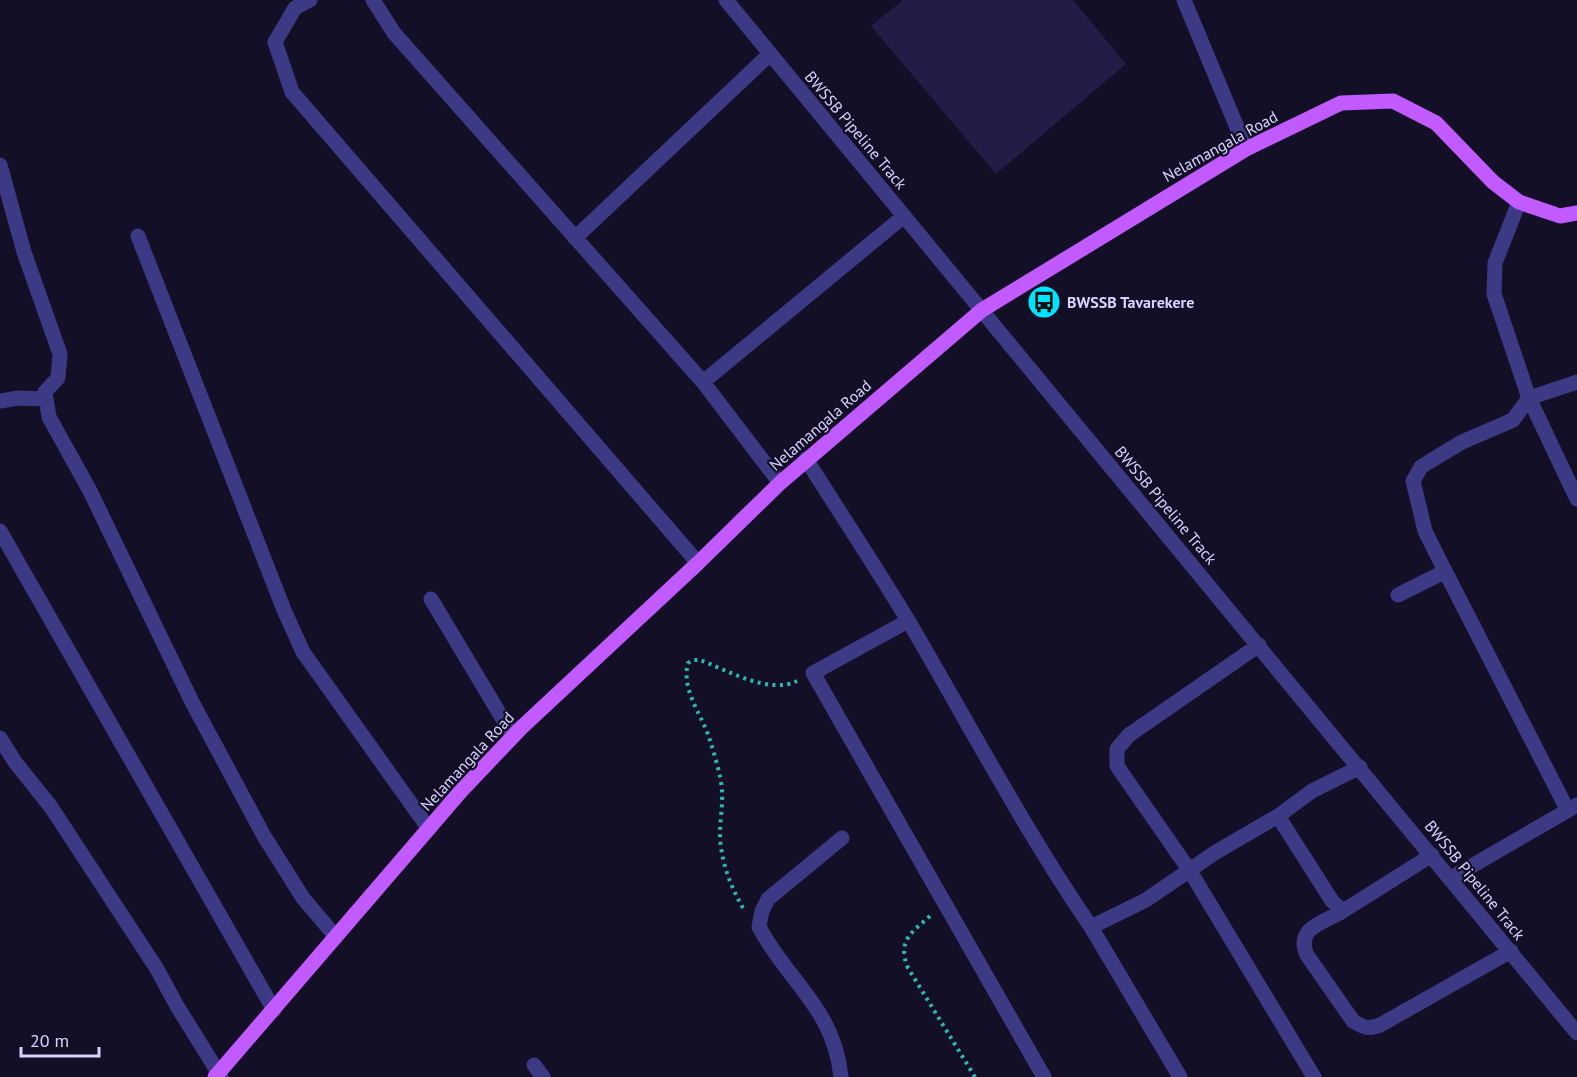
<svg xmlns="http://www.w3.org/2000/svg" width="1577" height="1077" viewBox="0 0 1577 1077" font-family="'PT Sans',sans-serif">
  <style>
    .building { fill: #241b47 }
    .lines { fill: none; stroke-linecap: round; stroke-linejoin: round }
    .path { stroke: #2fb8b0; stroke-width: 4; stroke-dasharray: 3 4.5; stroke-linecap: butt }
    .minor { stroke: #3d3a85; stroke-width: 15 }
    .major { stroke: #c25bff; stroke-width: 15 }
    .labels { text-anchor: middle; stroke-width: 4.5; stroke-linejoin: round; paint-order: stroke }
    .street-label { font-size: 16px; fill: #d9d4ff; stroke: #130f26 }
    .poi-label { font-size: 16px; font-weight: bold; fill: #d9d4ff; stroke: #130f26; text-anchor: start }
  </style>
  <rect width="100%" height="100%" fill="#130f26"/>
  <!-- building -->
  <path class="building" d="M903,0h170l53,64 -130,110 -125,-148z"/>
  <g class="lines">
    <!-- path -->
    <path class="path" d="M743,908c-11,-19 -19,-39 -22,-61 -3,-18 2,-37 1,-56 -1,-17 -8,-37 -13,-54 -8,-23 -28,-48 -21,-74l6,-3h6c27,10 69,35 97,21
      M930,916c-19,17 -33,25 -22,52l67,109"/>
    <!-- minor -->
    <path class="minor" d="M310,0l-15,8 -20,34 17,50 406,471
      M373,0l21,33 309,349 77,101
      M726,0l851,1033
      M1184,0l62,149
      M0,165l24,87 36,102 -2,24 -13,14 4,25 41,74 102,211 72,134 39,62 33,39
      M1519,202l-24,61 -1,31 35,104 48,101
      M138,236l146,374 19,42 126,177
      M575,238l195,-184
      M703,382l201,-166
      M0,401l18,-3 28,1
      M806,459c34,54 70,108 103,163 60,102 115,207 182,305l55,-27 70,-48 62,-36 34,-25 48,-24
      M0,531l274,479
      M1444,569l123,240
      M1398,595l40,-20 6,-6 -19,-38 -12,-50 8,-14 11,-7 30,-18 51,-22 16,-22 48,-16
      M431,599l82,137
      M908,621l-95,52 231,404
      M1259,645l-130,90 -12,14v17l73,105 124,206
      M0,738l15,24 36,45 34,52 72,110 20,37 44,71
      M1278,816l54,85 11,10 89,-56
      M1451,878l126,-73
      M1343,911c-20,12 -48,17 -36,44l46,66c11,7 17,9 29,3l129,-73
      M1091,927l89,150
      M534,1065l9,12
      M841,1077c-7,-69 -53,-95 -82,-150l3,-16 6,-12 74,-61"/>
    <!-- major -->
    <path class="major" d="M215,1077l246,-286 60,-63 177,-165 82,-80 202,-173 264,-161 95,-46 52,-2 43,22 57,59 26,20 41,14 17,-3"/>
  </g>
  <!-- icons -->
  <defs>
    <g id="bus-disc" transform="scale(1.725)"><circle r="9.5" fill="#00e5ff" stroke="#130f26"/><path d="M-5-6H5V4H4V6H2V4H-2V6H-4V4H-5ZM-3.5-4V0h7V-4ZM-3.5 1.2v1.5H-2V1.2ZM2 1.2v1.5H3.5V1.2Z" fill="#111"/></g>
  </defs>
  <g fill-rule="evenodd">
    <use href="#bus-disc" x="1044" y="302"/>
  </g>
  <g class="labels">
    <!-- street labels -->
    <g class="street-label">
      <text transform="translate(856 130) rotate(50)" y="6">BWSSB Pipeline Track</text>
      <text transform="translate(1220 146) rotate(-29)" y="6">Nelamangala Road</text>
      <text transform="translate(820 425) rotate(-41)" y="6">Nelamangala Road</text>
      <text transform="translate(1166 505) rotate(50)" y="6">BWSSB Pipeline Track</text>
      <text transform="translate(467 761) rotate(-47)" y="6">Nelamangala Road</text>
      <text transform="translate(1475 880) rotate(51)" y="6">BWSSB Pipeline Track</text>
    </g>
    <!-- poi labels -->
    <g class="poi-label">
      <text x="1067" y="308">BWSSB Tavarekere</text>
    </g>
  </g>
  <!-- scale -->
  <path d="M21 1047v9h78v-9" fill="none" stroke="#d9d4ff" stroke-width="3"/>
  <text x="30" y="1047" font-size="18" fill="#d9d4ff" stroke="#130f26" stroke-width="4.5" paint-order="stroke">20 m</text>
</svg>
